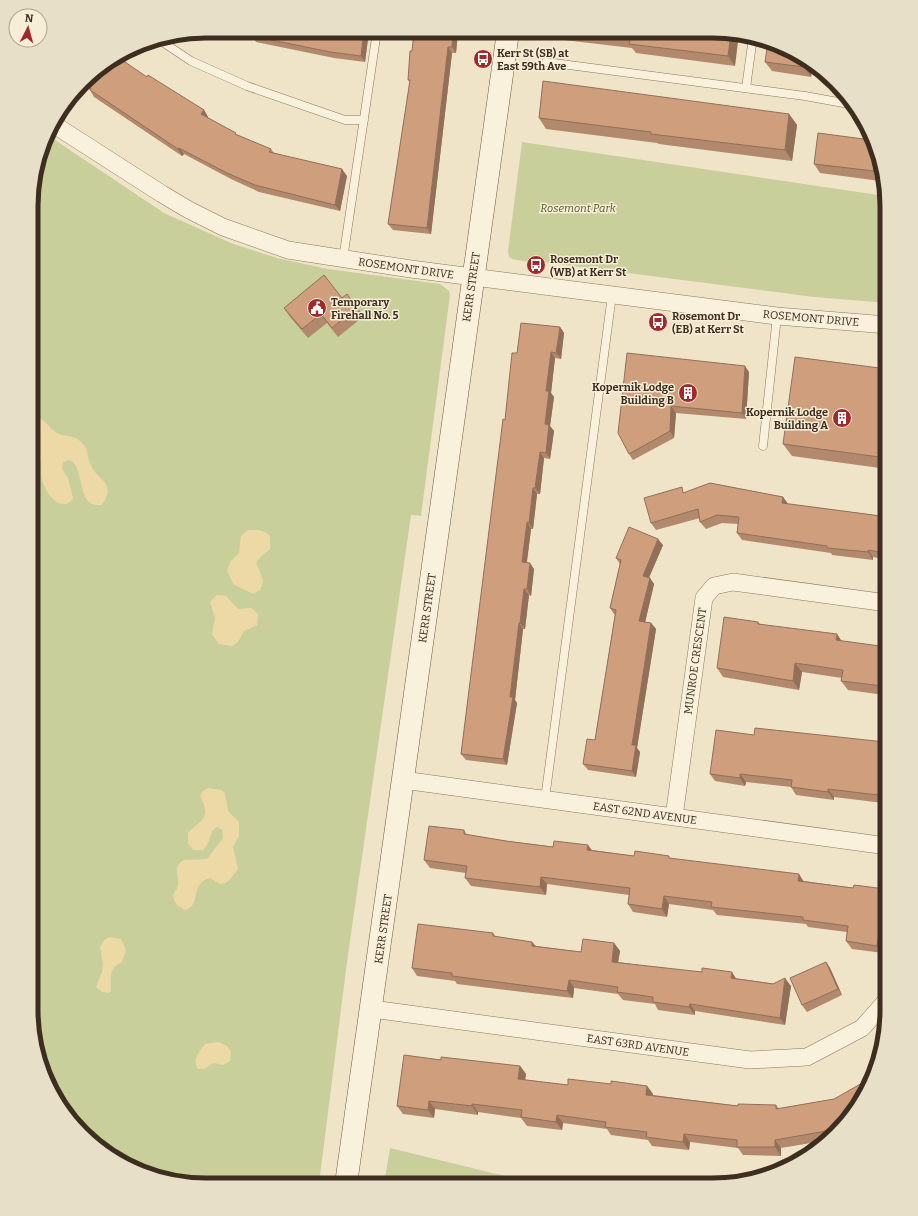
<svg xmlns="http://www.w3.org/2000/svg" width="918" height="1216" viewBox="0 0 918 1216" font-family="Bitter,serif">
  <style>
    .green { fill: #c9cf9b }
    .sand { fill: #ecd9a5 }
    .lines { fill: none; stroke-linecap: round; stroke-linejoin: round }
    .lane-casing { stroke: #8d765c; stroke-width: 9 }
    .street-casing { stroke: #8d765c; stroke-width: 18 }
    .secondary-casing { stroke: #6f573f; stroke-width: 23 }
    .lane { stroke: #faf1dc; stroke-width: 8 }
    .street { stroke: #faf1dc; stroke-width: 17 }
    .secondary { stroke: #faf1dc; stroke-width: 22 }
    .wall { fill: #b2896c }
    .shaded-wall { fill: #916f58 }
    .building { fill: #cf9f7d; stroke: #916f58 }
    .labels { text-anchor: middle; stroke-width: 3; stroke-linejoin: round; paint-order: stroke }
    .poi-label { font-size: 11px; font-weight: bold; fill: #3d2e20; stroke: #f7eed8; text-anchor: start }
    .park-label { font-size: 11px; font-style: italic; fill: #4d5a26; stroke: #f7eed8 }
    .street-label { font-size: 11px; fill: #3d2e20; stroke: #f7eed8 }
    .rim { fill: none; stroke: #3d2e20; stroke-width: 5 }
  </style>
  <rect width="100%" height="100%" fill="#f0e4c8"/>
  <!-- green -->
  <path class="green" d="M49,136l115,77 67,30 46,15 51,11 112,15 9,7 1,4 -29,221 -10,-1 -64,447 -28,222h-135l-75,-29 -34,-30 -26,-38 -18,-77 2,-827z
    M522,142l363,54 2,10v97l-73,-6 -272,-35 -1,2 -29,-5 -3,-2 -1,-6z
    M390,1148l152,37 -158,-1z"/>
  <!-- sand -->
  <path class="sand" d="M35,418c12,1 13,10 22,15 8,4 17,2 23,8 10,9 6,13 10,22 6,18 28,18 12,42 -27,4 -16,-37 -32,-45l-7,2 -1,7 6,9 5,20c-2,4 -5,6 -10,6 -12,-1 -21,-19 -22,-30 0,-4 1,-9 0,-13l-9,-12v-30z
    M248,530h11l8,3 3,3v13c-22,18 -11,11 -7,33l-3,8 -7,4 -20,-10 -6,-14 4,-9 8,-8 2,-17z
    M217,595l9,1 12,13 14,-1 6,6 -1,11 -13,6 -6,11 -6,4 -13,-2 -7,-10 3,-16 -5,-16z
    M208,788l13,2 4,3 3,18 11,11v14l-6,11 5,22c-5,6 -11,18 -20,14 -3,-1 -5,-4 -8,-5 -21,5 -8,28 -25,32 -5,-3 -10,-5 -11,-11 -2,-6 3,-8 4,-14 1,-11 -6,-18 6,-25l23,-1 16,-21 -1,-8 -5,-3c-8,4 -6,16 -14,23h-10l-5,-7v-10c6,-8 19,-12 17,-24 -1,-5 -3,-9 -5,-13l3,-5z
    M109,937l12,2 5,11 -4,12c-14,6 -11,16 -11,29l-2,2 -7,-1 -6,-5 6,-15 1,-8 -3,-17 4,-7z
    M218,1042l9,4 4,5 -1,10 -7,4 -9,-2 -10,6h-6c-6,-10 1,-17 7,-25z"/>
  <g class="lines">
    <!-- lane casing -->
    <g class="lane-casing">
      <path id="lane" d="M158,39l33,22 56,25 98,34h19
        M546,62l259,34 44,8
        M746,88l7,-51
        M343,259l34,-228
        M763,446l14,-130
        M545,799l67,-504"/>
    </g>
    <!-- street casing -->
    <g class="street-casing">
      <path id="street" d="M53,124l109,70 27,16 34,17 65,23 123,19 366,47 110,9
        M403,780l484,66
        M674,817l30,-219 10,-12 19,-4 154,21
        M372,1009l378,51 57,-3 55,-29 25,-28"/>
    </g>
    <!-- secondary casing -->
    <g class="secondary-casing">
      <path id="secondary" d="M346,1184l162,-1152"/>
    </g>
    <!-- lane -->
    <use href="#lane" class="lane"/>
    <!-- street -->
    <use href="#street" class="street"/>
    <!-- secondary -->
    <use href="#secondary" class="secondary"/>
  </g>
  <!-- wall -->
  <path class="wall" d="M237,31h132l-4,31 -31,-4 -78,-16 -4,-7z
    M458,32l-2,21h-4l-21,181 -38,-4 -5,-6 22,-142 -2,-2 4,-29z
    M558,32l177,1v33l-99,-13 -4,-5 -68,-8z
    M779,44l34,20 -2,13 -39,-6 -7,-9z
    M91,74l56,3 57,33 4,7v1l29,17 34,14 3,4 73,23 -7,35 -81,-19 -28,-13 -47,-25 -2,2 -88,-59 -4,-7 -7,-5z
    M789,114l8,11 -5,36 -133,-17 -2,-1 -111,-14 -7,-11z
    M871,140l9,38v3l-60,-8 -6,-9z
    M342,298l15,9 7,9 -26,21 -11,-14 -19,15 -18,-21 -6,-9z
    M560,327l4,6 -3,26 -6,-1 -4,35 3,4 -4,29 4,5 -4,28 -6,-1 -4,36h-3l-4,35h-2l-4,33 7,7 -3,27 -2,-1 -4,34h-2l-8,71 2,3 -10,62 -41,-5 -5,-6 44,-334 12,-67z
    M627,353l122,19 -3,47 -70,-6 -2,25 -41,22 -4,-6z
    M887,369v100l-95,-13 -9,-12z
    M685,492l98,5 5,7 93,12 6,-2v46l-14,-3v3l-41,-5 -1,-2 -89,-13 -5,-7 1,-9 -16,-1 -16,6 -6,-7v-4l-44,12 -5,-7z
    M663,545l-14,33 5,6 -9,38 6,1 5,6 -19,119 3,4 -4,25 -48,-7 -5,-6 12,-24 20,-125 -1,-1 -4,-6 10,-44 -4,-6z
    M758,622l2,2 82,17 45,6v51l-3,-3 -36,-5 -7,-9 1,-3 -40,-6 -3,18 -76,-13 -6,-9z
    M754,735l131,7 2,2v58l-3,-1 -1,2 -49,-6v3l-38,-5 -5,-8 -45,-5 -1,4 -30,-5 -5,-7z
    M464,830l3,5 39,6 47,6 39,3 42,6 37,3 133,22 49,7 32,1 2,3v31l-4,30 -31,-4 -6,-8 1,-9 -39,-5 -2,-3 -89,-9 -4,-5 -44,-6 -2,13 -34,-5 -5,-8 1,-9 -82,-11 -1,11 -75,-9 -6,-8 1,-5 -36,-5 -6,-8z
    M493,933l3,4 36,5 4,4 45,6 33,-9 6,8 -2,11 173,24 -6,39 -90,-14v4l-37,-5 -3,-6 -32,-4 -5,-6 -44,-6 -1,10 -116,-14 -2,-3 -38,-5 -5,-8z
    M826,962l4,6 12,27 -35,17 -5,-7z
    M441,1060l79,6 6,8 -1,6 43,5 43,-1 36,2 6,8v1l85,11 38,-1 3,4 79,-2 -29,33 -48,8v8l-38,-1 -5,-7 -48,-6 -1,8 -37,-4 -4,-6 -37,-5 -4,-6 -44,-6 -1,7 -35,-4 -6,-8 -43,-6v3l-43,-6 -1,9 -31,-4 -6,-8z"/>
  <!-- shaded-wall -->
  <path class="shaded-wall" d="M364,31h5l-4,31 -4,-6z
    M453,32h5l-2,21 -4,-6z
    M731,33l8,1 -4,32 -7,-10z
    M448,47l4,6 -21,181 -4,-6z
    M805,60l8,4 -2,13 -7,-10z
    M204,110l4,7 -2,4 -5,-7z
    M789,114l8,11 -5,36 -7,-11z
    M179,148l5,6 -2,2 -4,-7z
    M875,157l5,21v3l-6,-10z
    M342,169l5,7 -7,35 -5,-6z
    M560,327l4,6 -3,26 -5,-6z
    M551,352l4,6 -4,35 3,4 -4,29 4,5 -4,28 -4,-6 -1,-29 1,-33z
    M745,366l4,6 -3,47 -4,-6z
    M671,406l5,7 -2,25 -4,-7z
    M540,452l4,6 -4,36 -5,-6z
    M533,488l4,6 -4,35 -4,-6z
    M783,497l5,7 -6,-1z
    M527,522l4,7 -5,39 -4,-6z
    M658,539l5,6 -16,37 -4,-6z
    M868,550l5,7v3l-5,-8z
    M530,563l4,6 -3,27 -4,-7z
    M650,578l4,6 -10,43 -5,-6z
    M524,589l5,6 -4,34 -5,-6z
    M519,623l4,6 -8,71 2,3 -10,62 -4,-6z
    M651,623l5,6 -19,119 3,4 -4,25 -4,-6v-26z
    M837,634l6,9 -7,-3z
    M795,663l7,9 -3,18 -6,-9z
    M885,742l2,2v22l-4,-6z
    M740,774l6,8 -1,4 -5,-8z
    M828,789l6,8v3l-6,-8z
    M878,793l6,8 -1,2 -5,-8z
    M588,845l6,8 -7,-3z
    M799,874l5,8 -6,-1z
    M541,877l6,7 -1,11 -6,-8z
    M885,889l2,3v31l-4,30 -6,-7z
    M664,896l5,8 -2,13 -5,-8z
    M532,942l6,7 -6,-3z
    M614,943l6,8 -3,18 -5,-7z
    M826,962l4,6 12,27 -4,-6z
    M732,972l5,8 -6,-2z
    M785,978l6,8 -6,39 -5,-7z
    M569,980l5,8 -1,10 -6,-7z
    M690,1004l5,7v4l-6,-8z
    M520,1066l6,8 -2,13 -6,-8z
    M647,1086l6,8 -1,9 -6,-8z
    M429,1101l6,8 -1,9 -6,-8z
    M472,1104l6,8v3l-6,-9z
    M557,1115l6,8 -1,7 -6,-8z
    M684,1134l6,8 -1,8 -6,-8z
    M775,1140l6,8v8l-6,-9z"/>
  <!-- building -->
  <path class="building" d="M253,31h111l-3,25 -31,-4 -78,-16z
    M414,32h39l-1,15h-4l-21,181 -39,-4 22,-144h-2l2,-29h2z
    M569,32l162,1 -3,23 -99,-12 1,-4z
    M768,41l11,3 26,16 -1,7 -39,-5z
    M119,58l28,19 1,-2 56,35 -3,4 35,19 -1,1 36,15 -2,3 73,17 -7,36 -80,-20 -28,-12 -48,-25 -1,1 -88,-59 1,-2 -7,-5 7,-9z
    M543,81l246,33 -4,36 -134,-16v-2l-112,-14z
    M818,133l53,7 4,17 -1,14 -60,-7z
    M324,275l18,23 5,-4 10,13 -25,21 -11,-14 -19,15 -18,-21z
    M521,323l39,4 -4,26 -5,-1 -5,39h3l-4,33 4,1 -3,28 -6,-1 -5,36h-2l-4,35 -2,-1 -5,40 8,1 -3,26h-3l-4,34h-1l-9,74h3l-10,62 -42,-5 42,-335 2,1 7,-67h5z
    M627,353l118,13 -3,47 -71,-7 -1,25 -41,23 -11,-21z
    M795,357l92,12v89l-104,-14z
    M710,483l73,14 -1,6 99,13 1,-3 5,1v39l-19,-3v2l-41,-4v-2l-90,-13 2,-16 -22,-2 -17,7 -2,-13 -47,14 -7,-25 38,-11 1,6z
    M629,527l29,12 -15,37 7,2 -11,43 12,2 -19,122h4l-4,26 -49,-7 4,-25 8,1 21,-130 -6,-2 11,-48 -5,-2z
    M724,617l34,5v2l79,10 -1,6 51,7v45h-5l1,-6 -42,-5 2,-11 -48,-7 -2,18 -76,-13z
    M755,728l130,14 -2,18h4v34l-9,-1v2l-50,-6v3l-37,-5 1,-7 -52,-6v4l-30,-4 6,-44 38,5z
    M429,826l35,4v4l42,7 47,6 1,-6 34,4 -1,5 47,6 1,-5 34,5v2l130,16 -1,7 55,7 1,-3 31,4 -8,57 -31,-5 2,-15 -45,-6v-3l-92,-10 1,-5 -48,-6 -2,13 -34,-5 2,-16 -89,-11 -1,10 -75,-9 2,-12 -43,-6z
    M418,924l75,9v3l39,6v4l49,6 2,-13 31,4 -2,19 90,10v-4l30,4 -1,6 42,6 12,-6 -5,40 -90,-14 -1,3 -36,-5v-5l-36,-5 1,-5 -49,-7 -2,11 -115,-15v-3l-40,-5z
    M826,962l12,27 -36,16 -12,-27z
    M404,1055l37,5v-3l79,9 -2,13 50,6v-6l43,5v-3l36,5 -1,9 92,11v-2l38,1v4l58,-10 30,-17 2,2 4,-3 -12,26 -20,22 -63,11v7h-38v-7l-53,-6 -1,8 -37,-5 1,-5 -42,-5 1,-5 -49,-7 -1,7 -35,-5 1,-7 -50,-6v2l-43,-5 -1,9 -31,-4z"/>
  <!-- icons -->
  <defs>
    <g id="bus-disc" transform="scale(1)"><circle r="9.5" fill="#9e2a2b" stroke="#f7eed8"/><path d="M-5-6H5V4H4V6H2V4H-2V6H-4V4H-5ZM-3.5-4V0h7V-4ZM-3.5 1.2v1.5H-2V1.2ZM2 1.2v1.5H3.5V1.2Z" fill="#fff"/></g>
    <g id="civic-disc" transform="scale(1)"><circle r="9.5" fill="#9e2a2b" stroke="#f7eed8"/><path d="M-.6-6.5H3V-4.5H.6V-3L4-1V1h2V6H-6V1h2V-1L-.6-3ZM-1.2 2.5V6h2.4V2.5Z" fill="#fff"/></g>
    <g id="building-disc" transform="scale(1)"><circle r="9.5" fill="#9e2a2b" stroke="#f7eed8"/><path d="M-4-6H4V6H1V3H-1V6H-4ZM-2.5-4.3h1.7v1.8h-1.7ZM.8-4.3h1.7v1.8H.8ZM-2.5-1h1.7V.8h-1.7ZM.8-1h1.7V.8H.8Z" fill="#fff"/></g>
  </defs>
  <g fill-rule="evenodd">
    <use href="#bus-disc" x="483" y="59"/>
    <use href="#bus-disc" x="536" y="265"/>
    <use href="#civic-disc" x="317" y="308"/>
    <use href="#bus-disc" x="658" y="322"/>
    <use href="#building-disc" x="688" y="393"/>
    <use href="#building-disc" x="842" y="418"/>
  </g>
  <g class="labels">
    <!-- poi labels -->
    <g class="poi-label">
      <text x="497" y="57">Kerr St (SB) at<tspan x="497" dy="13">East 59th Ave</tspan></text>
      <text x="550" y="263">Rosemont Dr<tspan x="550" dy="13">(WB) at Kerr St</tspan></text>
      <text x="331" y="306">Temporary<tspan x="331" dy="13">Firehall No. 5</tspan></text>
      <text x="672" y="320">Rosemont Dr<tspan x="672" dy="13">(EB) at Kerr St</tspan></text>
      <text x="674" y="391" text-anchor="end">Kopernik Lodge<tspan x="674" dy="13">Building B</tspan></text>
      <text x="828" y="416" text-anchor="end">Kopernik Lodge<tspan x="828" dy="13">Building A</tspan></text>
    </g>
    <!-- park labels -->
    <g class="park-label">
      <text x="578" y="212">Rosemont Park</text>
    </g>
    <!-- street labels -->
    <g class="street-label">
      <text transform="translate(406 268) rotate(8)" y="4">ROSEMONT DRIVE</text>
      <text transform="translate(471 287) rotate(-82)" y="4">KERR STREET</text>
      <text transform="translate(811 318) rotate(5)" y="4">ROSEMONT DRIVE</text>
      <text transform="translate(427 608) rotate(-82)" y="4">KERR STREET</text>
      <text transform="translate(695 661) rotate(-82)" y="4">MUNROE CRESCENT</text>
      <text transform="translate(645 813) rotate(8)" y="4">EAST 62ND AVENUE</text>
      <text transform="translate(383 929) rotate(-82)" y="4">KERR STREET</text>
      <text transform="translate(638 1045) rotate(8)" y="4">EAST 63RD AVENUE</text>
    </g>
  </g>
  <!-- crop -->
  <path d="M0 0H918V1216H0ZM206 38H712A168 168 0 0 1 880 206V1010A168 168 0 0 1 712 1178H206A168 168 0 0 1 38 1010V206A168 168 0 0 1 206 38Z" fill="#e8dfc9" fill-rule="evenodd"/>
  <path class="rim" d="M206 38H712A168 168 0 0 1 880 206V1010A168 168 0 0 1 712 1178H206A168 168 0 0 1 38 1010V206A168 168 0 0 1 206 38Z"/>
  <!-- north arrow -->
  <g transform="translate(28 28) rotate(6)"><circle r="19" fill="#f7eed8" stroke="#ada18e"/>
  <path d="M0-3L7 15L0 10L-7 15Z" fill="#9e2a2b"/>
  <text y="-6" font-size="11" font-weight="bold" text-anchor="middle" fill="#3d2e20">N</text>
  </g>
</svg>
